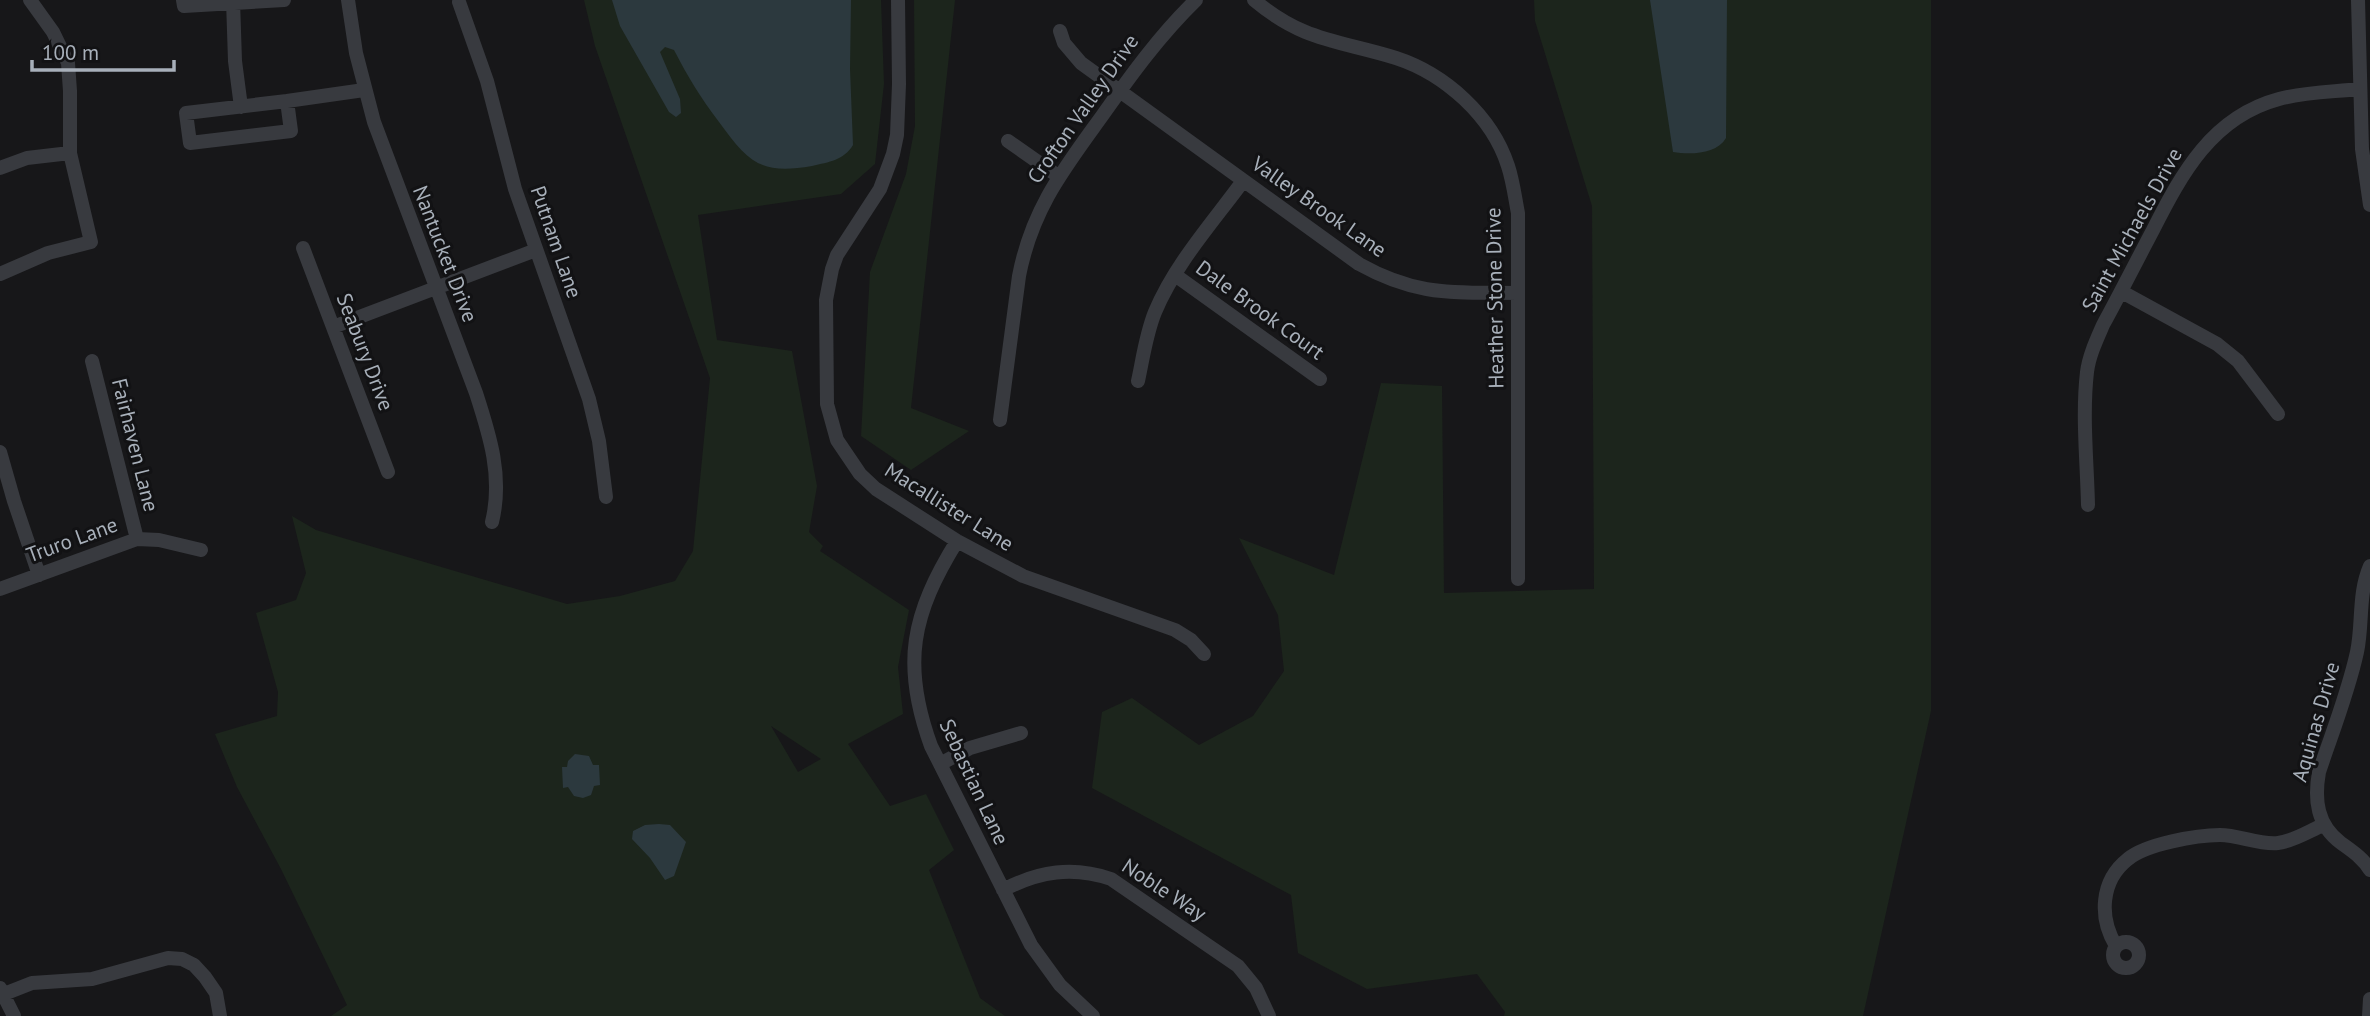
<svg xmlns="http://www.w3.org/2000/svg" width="2370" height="1016" viewBox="0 0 2370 1016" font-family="'PT Sans',sans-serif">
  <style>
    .green { fill: #1c251c; fill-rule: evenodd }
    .water { fill: #2c393e }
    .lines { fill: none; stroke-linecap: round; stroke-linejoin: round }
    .minor { stroke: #383a3f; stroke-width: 14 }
    .labels { text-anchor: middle; stroke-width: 6; stroke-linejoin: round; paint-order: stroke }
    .street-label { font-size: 21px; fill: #a8b0ba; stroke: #121214 }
  </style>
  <rect width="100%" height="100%" fill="#171719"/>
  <!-- green -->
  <path class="green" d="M584,0h297l3,84 -9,80 -34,30 -143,21 19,125 75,11 25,135 -8,46 14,14 -3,5 89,59 -11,57 5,47 -55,30 42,62 36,-12 28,56 -25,20 51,128 25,18h-674l16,-11 -66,-136 -44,-82 -22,-53 62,-18 1,-24 -22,-79 40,-13 10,-27 -14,-57 24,14 251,74 53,-8 55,-15 18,-30 17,-173 -115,-332zM771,726l50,33 -23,13z
    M914,0h41l-44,408 58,23 -58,39 -50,-34 9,-164 36,-98 9,-48z
    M1534,0h397v711l-68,305h-359l1,-4 -28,-38 -110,15 -69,-36 -7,-58 -199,-107 10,-76 30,-14 67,47 54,-29 31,-45 -6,-56 -39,-77 95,37 47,-192 61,3 2,207 150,-4 -2,-383 -57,-185z"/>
  <!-- water -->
  <path class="water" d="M612,0h239l-1,69 3,76c-9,15 -24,17 -41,21 -52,9 -64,-4 -93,-44 -19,-25 -31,-45 -45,-72l-9,-3 -5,5 20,47 1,14 -5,4 -7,-5 -49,-86z
    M1650,0h77l-1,138c-9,16 -35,17 -53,14z
    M575,754l14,2 4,9h6l1,20 -6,1 -3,9 -8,3 -9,-2 -6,-9 -5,1 -1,-21h5l1,-6z
    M659,824l11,1 16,17 -12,34 -9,4 -15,-22 -18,-19 1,-8 12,-6z"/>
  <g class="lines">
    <!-- minor -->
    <path class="minor" d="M183,0l1,6 100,-6
      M233,0l2,61 6,46
      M348,0l8,53 18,69 102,271c14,43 27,84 16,129
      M898,0l1,84 -2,51 -4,19 -13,35 -43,66 -5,14 -6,31 1,104 10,36 23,34 16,15 81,52 66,35 152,54 16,10 13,14
      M1254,0c50,42 84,40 142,58 49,16 96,58 112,108 5,15 7,32 10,47v366
      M2358,0l4,149 8,56
      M459,2l28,79 28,108 74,210 10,42 7,56
      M1060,31l4,12 17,20 278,201c59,33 95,28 159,29
      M287,101l-101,12 4,30 101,-12 -4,-30 77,-11
      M1008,141l50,35
      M0,168l27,-10 43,-5
      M303,248l85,224
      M0,274l48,-21 43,-11 -21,-89v-62l-2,-28 -15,-31 -23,-32
      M1175,275l145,104
      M2122,292l95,52 21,17 40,53
      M333,327l203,-77
      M92,361l45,178
      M1138,381c5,-23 8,-47 17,-69 20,-48 58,-90 88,-131
      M1000,420l19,-144c13,-67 44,-106 83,-160 29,-41 58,-81 94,-116
      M0,452l14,49 25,74
      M2088,505c-1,-44 -6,-90 -1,-133 2,-16 9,-31 16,-47 17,-31 33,-63 50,-95 29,-57 59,-113 126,-131 26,-7 53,-7 80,-10
      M957,541c-45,73 -56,123 -26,205l100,199 29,40 33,31
      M2370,566c-12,27 -7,58 -13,86 -9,41 -25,81 -38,120 -5,28 -2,53 22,71 11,8 22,15 29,27
      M0,589l137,-50 22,1 42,10
      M940,764l30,-16 51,-15
      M1003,890c36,-19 70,-24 108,-11l127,87 18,22 13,28
      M2113 955a13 13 0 1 1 26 0a13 13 0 1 1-26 0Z
      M2116,946c-17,-28 -16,-65 12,-87 18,-15 69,-24 92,-24 19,0 39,10 58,8 16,-2 31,-12 45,-18
      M0,988l14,28
      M4,994l28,-11 60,-4 76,-21 14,1 12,6 11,12 11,16 4,23
      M2369,1016l1,-17"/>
  </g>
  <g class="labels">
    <!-- street labels -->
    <g class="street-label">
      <text transform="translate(1083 109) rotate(-55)" y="7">Crofton Valley Drive</text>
      <text transform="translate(1319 207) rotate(35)" y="7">Valley Brook Lane</text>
      <text transform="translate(2132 230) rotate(-61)" y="7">Saint Michaels Drive</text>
      <text transform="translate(556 242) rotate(71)" y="7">Putnam Lane</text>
      <text transform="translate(445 254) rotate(69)" y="7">Nantucket Drive</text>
      <text transform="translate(1495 298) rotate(-91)" y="7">Heather Stone Drive</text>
      <text transform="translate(1260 310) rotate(36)" y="7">Dale Brook Court</text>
      <text transform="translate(365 352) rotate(69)" y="7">Seabury Drive</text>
      <text transform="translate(135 445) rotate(76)" y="7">Fairhaven Lane</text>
      <text transform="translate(949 507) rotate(32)" y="7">Macallister Lane</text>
      <text transform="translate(72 540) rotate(-20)" y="7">Truro Lane</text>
      <text transform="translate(2316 722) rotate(-74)" y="7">Aquinas Drive</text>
      <text transform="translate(974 782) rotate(65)" y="7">Sebastian Lane</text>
      <text transform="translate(1164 890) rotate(33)" y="7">Noble Way</text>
    </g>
  </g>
  <!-- scale -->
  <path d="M32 60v10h142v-10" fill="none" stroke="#a8b0ba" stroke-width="3.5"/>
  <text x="42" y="60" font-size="21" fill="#a8b0ba" stroke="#121214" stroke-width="5" paint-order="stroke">100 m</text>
</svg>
